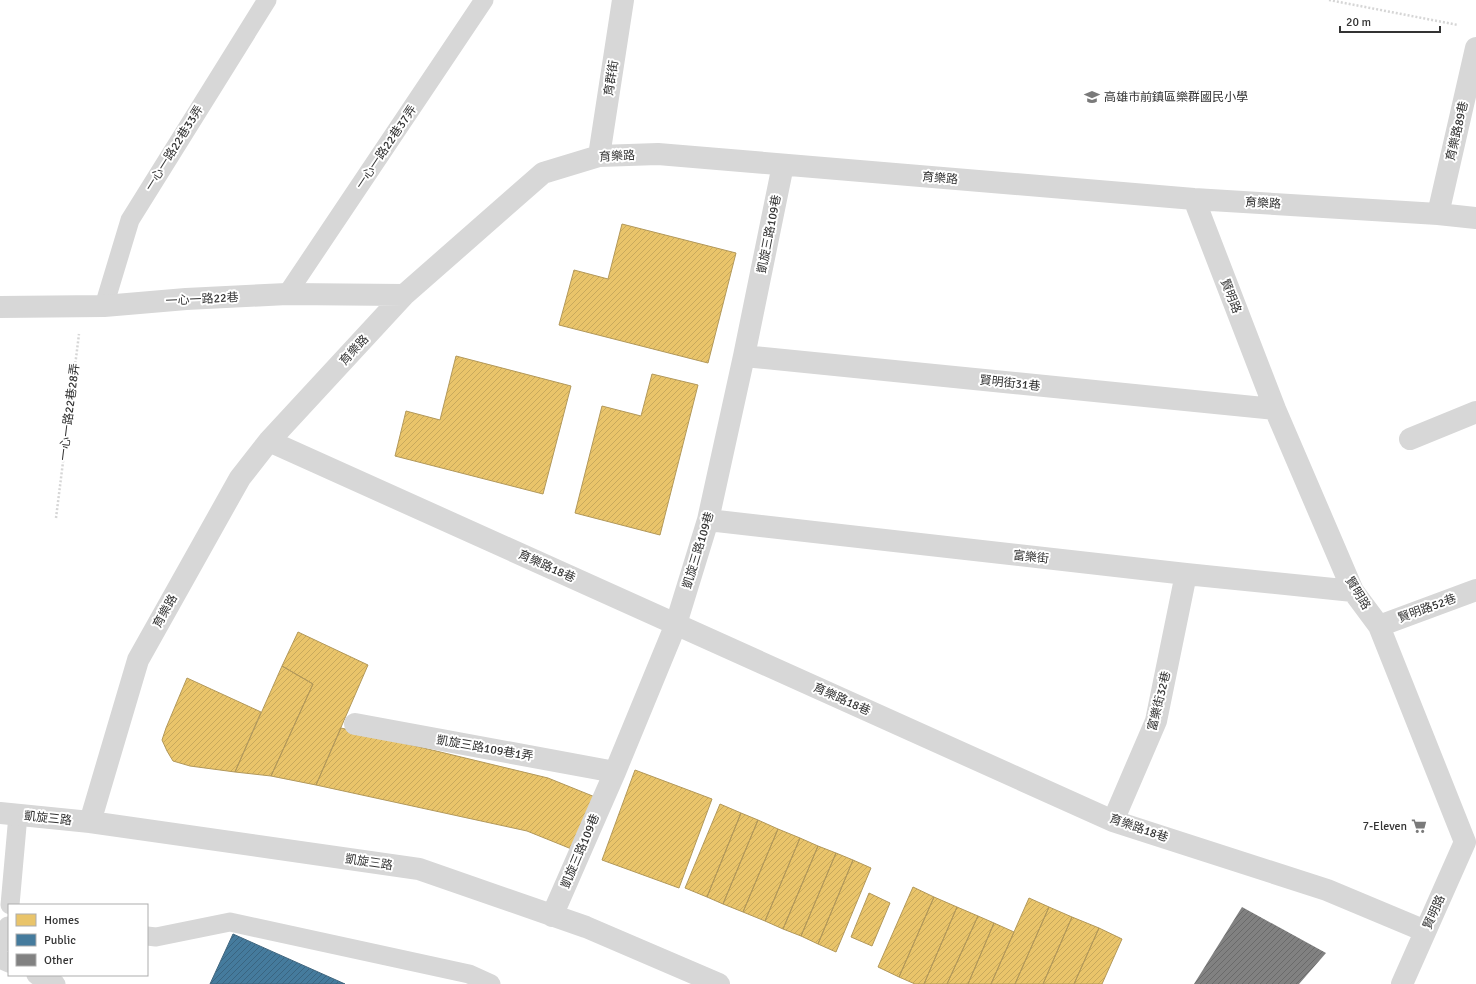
<svg xmlns="http://www.w3.org/2000/svg" width="1476" height="984" viewBox="0 0 1476 984" font-family="Signika,'Noto Sans TC',sans-serif">
  <style>
    .homes { fill: url(#homes-hatch); stroke: #b2985a }
    .public { fill: url(#public-hatch); stroke: #40657d }
    .building { fill: url(#building-hatch) }
    .lines { fill: none; stroke-linecap: round; stroke-linejoin: round }
    .path { stroke: #d6d6d6; stroke-width: 2.5; stroke-dasharray: 2 2; stroke-linecap: butt }
    .service { stroke: #d7d7d7; stroke-width: 19 }
    .minor { stroke: #d7d7d7; stroke-width: 22 }
    .labels { text-anchor: middle; stroke-width: 4; stroke-linejoin: round; paint-order: stroke }
    .street-label { font-size: 12px; fill: #333; stroke: #fff }
    .poi-label { font-size: 12px; fill: #333; stroke: #fff; text-anchor: start }
  </style>
  <defs>
    <pattern id="homes-hatch" width="6" height="6" patternUnits="userSpaceOnUse"><rect width="6" height="6" fill="#e9c46a"/><path d="M-1 1l2-2M0 6l6-6M5 7l2-2" fill="none" stroke="#c8a95c"/></pattern>
    <pattern id="public-hatch" width="6" height="6" patternUnits="userSpaceOnUse"><rect width="6" height="6" fill="#457b9d"/><path d="M-1 1l2-2M0 6l6-6M5 7l2-2" fill="none" stroke="#3a6581"/></pattern>
    <pattern id="building-hatch" width="6" height="6" patternUnits="userSpaceOnUse"><rect width="6" height="6" fill="#818181"/><path d="M-1 1l2-2M0 6l6-6M5 7l2-2" fill="none" stroke="#6a6a6a"/></pattern>
  </defs>
  <rect width="100%" height="100%" fill="#fff"/>
  <!-- homes -->
  <path class="homes" d="M622,224l114,29 -28,110 -149,-38 15,-55 34,9z
    M456,356l115,30 -28,108 -148,-38 11,-45 34,9z
    M652,374l46,11 -38,150 -85,-22 27,-107 39,10z
    M298,632l70,33 -52,120 -45,-9 42,-92 -31,-18z
    M282,666l31,18 -42,92 -36,-4z
    M187,678l74,34 -26,60 -45,-6 -17,-5 -6,-10 -5,-11 4,-12z
    M341,728l207,50 52,21 -21,53 -52,-21 -211,-46z
    M635,770l77,29 -33,89 -77,-28z
    M720,804l21,9 -34,84 -22,-9z
    M741,813l17,7 -35,84 -16,-7z
    M758,820l20,9 -35,83 -20,-8z
    M778,829l22,9 -35,83 -22,-9z
    M800,838l18,8 -35,83 -18,-8z
    M818,846l18,7 -35,83 -18,-7z
    M836,853l17,7 -35,84 -17,-8z
    M853,860l18,8 -35,84 -18,-8z
    M913,887l21,10 -35,80 -21,-10z
    M869,893l21,10 -18,43 -21,-9z
    M934,897l23,10 -33,77h-9l-16,-7z
    M1029,898l20,9 -34,77h-24z
    M957,907l21,9 -31,68h-23z
    M1049,907l23,10 -29,67h-28z
    M978,916l16,7 -26,61h-21z
    M1072,917l27,11 -25,56h-31z
    M994,923l20,9 -23,52h-23z
    M1099,928l23,11 -20,45h-28z"/>
  <!-- public -->
  <path class="public" d="M233,934l112,50h-135z"/>
  <!-- building -->
  <path class="building" d="M1242,907l84,46 -27,31h-105z"/>
  <g class="lines">
    <!-- path -->
    <path class="path" d="M1329,0l129,25
      M56,518l23,-184"/>
    <!-- service -->
    <path class="service" d="M287,294l197,-294
      M104,306l26,-86 137,-220
      M10,905l8,-90
      M147,936l9,1 74,-15 239,52 22,10
      M0,946l8,-20
      M0,959l9,4
      M36,975l20,9"/>
    <!-- minor -->
    <path class="minor" d="M599,156l24,-156
      M1194,199l81,210 78,182 26,35 86,216 -63,142
      M1438,214l38,-166
      M0,307l104,-1 82,-7 101,-5 117,1
      M744,356l531,53
      M1410,439l66,-27
      M269,441l844,380 214,69 98,41
      M708,520l478,54 167,17
      M1379,626l97,-36
      M355,724l260,48
      M0,813l90,9 329,47 167,58 133,57
      M1113,821l43,-100 30,-147
      M90,822l48,-162 102,-182 29,-37 135,-146 139,-122 56,-17 59,-2 536,45 244,15 38,4
      M552,916l63,-144 61,-148 32,-104 36,-164 39,-191"/>
  </g>
  <!-- icons -->
  <defs>
    <g id="school-bare" transform="scale(1.2)"><path d="M0-5L7-2L0 1L-7-2ZM-4 1L0 2.5L4 1V4Q0 6-4 4Z" fill="#7a7a7a" stroke="#fff" stroke-width="2.5" paint-order="stroke"/></g>
    <g id="supermarket-bare" transform="scale(1.2)"><path d="M-6-5.5h2.5l.6 2H6L4.5 2H-2.5L-4.4-4H-6ZM-1.5 3.2a1.3 1.3 0 1 0 .1 0ZM3 3.2a1.3 1.3 0 1 0 .1 0Z" fill="#7a7a7a" stroke="#fff" stroke-width="2.5" paint-order="stroke"/></g>
  </defs>
  <g fill-rule="evenodd">
    <use href="#school-bare" x="1092" y="97"/>
    <use href="#supermarket-bare" x="1419" y="826"/>
  </g>
  <g class="labels">
    <!-- street labels -->
    <g class="street-label">
      <text transform="translate(611 78) rotate(-81)" y="4">育群街</text>
      <text transform="translate(1457 131) rotate(-77)" y="4">育樂路89巷</text>
      <text transform="translate(386 147) rotate(-56)" y="4">一心一路22巷37弄</text>
      <text transform="translate(174 148) rotate(-58)" y="4">一心一路22巷33弄</text>
      <text transform="translate(617 156) rotate(-3)" y="4">育樂路</text>
      <text transform="translate(940 178) rotate(5)" y="4">育樂路</text>
      <text transform="translate(1263 203) rotate(3)" y="4">育樂路</text>
      <text transform="translate(769 234) rotate(-79)" y="4">凱旋三路109巷</text>
      <text transform="translate(1231 296) rotate(69)" y="4">賢明路</text>
      <text transform="translate(202 299) rotate(-3)" y="4">一心一路22巷</text>
      <text transform="translate(354 350) rotate(-47)" y="4">育樂路</text>
      <text transform="translate(1010 383) rotate(6)" y="4">賢明街31巷</text>
      <text transform="translate(69 412) rotate(-83)" y="4">一心一路22巷28弄</text>
      <text transform="translate(698 550) rotate(-73)" y="4">凱旋三路109巷</text>
      <text transform="translate(1031 557) rotate(6)" y="4">富樂街</text>
      <text transform="translate(547 566) rotate(24)" y="4">育樂路18巷</text>
      <text transform="translate(1358 593) rotate(59)" y="4">賢明路</text>
      <text transform="translate(1427 608) rotate(-20)" y="4">賢明路52巷</text>
      <text transform="translate(165 611) rotate(-61)" y="4">育樂路</text>
      <text transform="translate(842 699) rotate(24)" y="4">育樂路18巷</text>
      <text transform="translate(1159 701) rotate(-76)" y="4">富樂街32巷</text>
      <text transform="translate(485 748) rotate(10)" y="4">凱旋三路109巷1弄</text>
      <text transform="translate(48 818) rotate(6)" y="4">凱旋三路</text>
      <text transform="translate(1139 828) rotate(19)" y="4">育樂路18巷</text>
      <text transform="translate(580 851) rotate(-67)" y="4">凱旋三路109巷</text>
      <text transform="translate(369 862) rotate(8)" y="4">凱旋三路</text>
      <text transform="translate(1434 912) rotate(-66)" y="4">賢明路</text>
    </g>
    <!-- poi labels -->
    <g class="poi-label">
      <text x="1104" y="101">高雄市前鎮區樂群國民小學</text>
      <text x="1407" y="830" text-anchor="end">7-Eleven</text>
    </g>
  </g>
  <!-- legend -->
  <rect x="8" y="904" width="140" height="72" fill="#ffffff" stroke="#adadad"/>
  <rect x="16" y="914" width="20" height="12" fill="#e9c46a" stroke="#adadad"/>
  <text x="44" y="924" font-size="12" fill="#333333">Homes</text>
  <rect x="16" y="934" width="20" height="12" fill="#457b9d" stroke="#adadad"/>
  <text x="44" y="944" font-size="12" fill="#333333">Public</text>
  <rect x="16" y="954" width="20" height="12" fill="#818181" stroke="#adadad"/>
  <text x="44" y="964" font-size="12" fill="#333333">Other</text>
  <!-- scale -->
  <path d="M1340 26v6h100v-6" fill="none" stroke="#333333" stroke-width="2"/>
  <text x="1346" y="26" font-size="12" fill="#333333" stroke="#ffffff" stroke-width="3" paint-order="stroke">20 m</text>
</svg>
